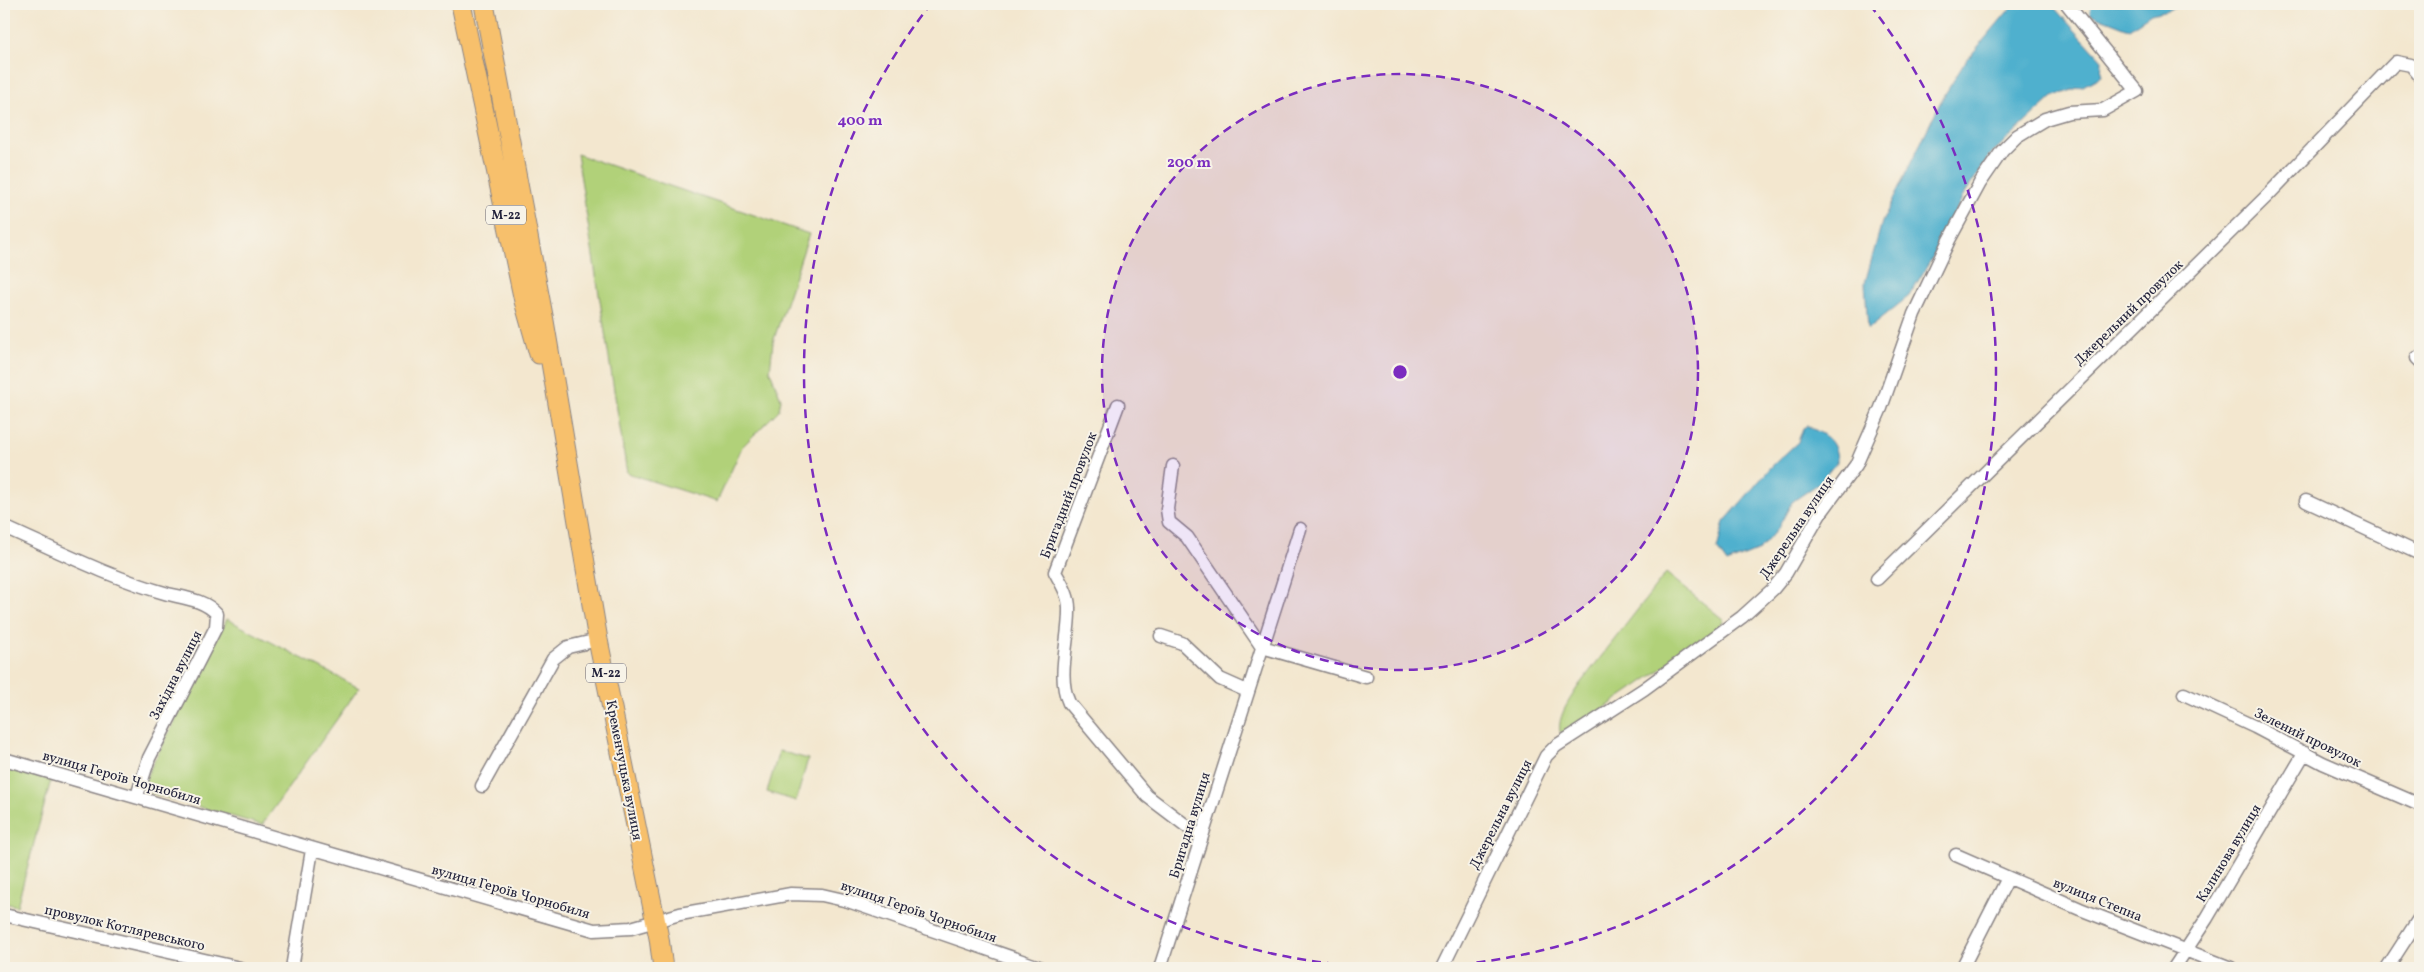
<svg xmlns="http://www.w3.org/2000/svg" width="2424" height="972" viewBox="0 0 2424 972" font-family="Vollkorn,serif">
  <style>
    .green { fill: #b1d179; stroke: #6a7a5a }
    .water { fill: #4fb0ce; stroke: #386984 }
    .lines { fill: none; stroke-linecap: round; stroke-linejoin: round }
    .minor-casing { stroke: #8a8485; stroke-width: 15 }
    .highway-casing { stroke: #8a8485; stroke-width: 21 }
    .minor { stroke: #fff; stroke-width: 12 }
    .highway { stroke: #f7c06c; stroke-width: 19 }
    .ring { fill: none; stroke: #7b2cbf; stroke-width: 2.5; stroke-dasharray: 9 6 }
    .labels { text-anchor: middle; stroke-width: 4; stroke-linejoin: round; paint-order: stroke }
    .shield { fill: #f7f3e8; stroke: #62616f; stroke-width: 1 }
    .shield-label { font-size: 12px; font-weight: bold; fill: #22223b }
    .street-label { font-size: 14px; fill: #22223b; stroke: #f7f3e8 }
    .centre { fill: #7b2cbf; stroke: #f7f3e8; stroke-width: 2.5 }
    .ring-label { font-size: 15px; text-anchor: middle; font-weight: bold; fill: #7b2cbf; stroke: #f7f3e8; stroke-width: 4; stroke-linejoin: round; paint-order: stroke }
  </style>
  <rect width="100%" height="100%" fill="#f7f3e8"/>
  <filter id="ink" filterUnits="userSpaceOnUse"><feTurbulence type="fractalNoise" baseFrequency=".02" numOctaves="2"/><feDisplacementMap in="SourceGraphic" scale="10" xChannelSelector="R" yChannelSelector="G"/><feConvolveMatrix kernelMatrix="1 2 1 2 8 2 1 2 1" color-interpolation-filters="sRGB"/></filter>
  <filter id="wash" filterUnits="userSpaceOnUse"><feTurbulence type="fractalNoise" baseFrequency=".0096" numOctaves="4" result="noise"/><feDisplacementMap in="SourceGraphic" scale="20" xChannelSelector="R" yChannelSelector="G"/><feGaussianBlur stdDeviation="1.12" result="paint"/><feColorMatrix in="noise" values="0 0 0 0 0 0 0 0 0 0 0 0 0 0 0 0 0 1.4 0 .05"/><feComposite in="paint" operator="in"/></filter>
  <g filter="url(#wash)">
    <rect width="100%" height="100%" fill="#f3e7cf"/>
    <!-- green -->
    <path class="green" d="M577,154l232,80 -36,108 -3,29 11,28 -2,11 -37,37 -25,55 -90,-29z
      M1666,573l58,47 -13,15 -131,90 -14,9 -6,-2c-3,-16 11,-34 19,-47z
      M227,619l132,69 -97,137 -111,-32 -6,-14z
      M779,751l29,8 -12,42 -29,-9z
      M4,768l47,12 -34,126 -13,-3z"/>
    <!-- water -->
    <path class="water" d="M2014,4h37l51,56 -1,16 -18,10 -30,11 -62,57 -28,42 -26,54 -28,46 -41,33 -3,-46 17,-61 60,-123 23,-37z
      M2091,4h100l-40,10 -22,15 -39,-15z
      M1807,426c19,9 30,15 30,36l-19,22 -26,18 -14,26 -19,22 -32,13 -10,-14 7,-27 48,-56 26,-24 5,-14z"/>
  </g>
  <g filter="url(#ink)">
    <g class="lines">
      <!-- minor casing -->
      <g class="minor-casing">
        <path id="minor" d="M2417,358l3,3
          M1118,405l-63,167c6,11 14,23 14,36 1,31 -13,67 0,95l78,93 54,41
          M1173,466l-6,43 2,13 18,15 75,110 104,30
          M2306,501l114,53
          M4,527c54,24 107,51 164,67 17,4 37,6 49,20l-1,13 -67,131 -12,38
          M1877,579l389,-382 130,-135 15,3 9,11
          M1161,636l21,7 38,36 27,12
          M2184,694l71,33 68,36 97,42
          M4,759l590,171 37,-2 49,-14 111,-20 31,1 26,6 194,67
          M482,786l71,-127 15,-12 30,-7
          M1956,855l124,54 151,59
          M4,915l236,53
          M292,968l20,-118
          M1160,968l140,-439
          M1442,968l104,-212 10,-10 88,-57 98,-72 31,-28 13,-16 34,-59 36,-49 25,-57 33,-94 35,-74 31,-57 22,-32 15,-15 28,-17 24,-7 34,-2 34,-19 -70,-87
          M1962,968l46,-90
          M2174,968l33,-50 98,-166
          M2387,968l33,-51"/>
      </g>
      <!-- highway casing -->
      <g class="highway-casing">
        <path id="highway" d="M461,4l63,297 15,53
          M484,4l60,317 54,319 61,298 4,30"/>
      </g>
      <!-- minor -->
      <use href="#minor" class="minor"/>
      <!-- highway -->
      <use href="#highway" class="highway"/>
    </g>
  </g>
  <!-- distance rings -->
  <circle cx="1400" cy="372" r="298" fill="#7b2cbf" fill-opacity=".12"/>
  <g class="ring">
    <circle cx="1400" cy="372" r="298"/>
    <path d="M1870 5A596 596 0 1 1 930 5"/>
  </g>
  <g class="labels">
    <!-- shield labels -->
    <g class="shield">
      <rect x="486" y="205.5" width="40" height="19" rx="4"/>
      <rect x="586" y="663.5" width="40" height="19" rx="4"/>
    </g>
    <g class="shield-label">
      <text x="506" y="219">М-22</text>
      <text x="606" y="677">М-22</text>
    </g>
    <!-- street labels -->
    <g class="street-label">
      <text transform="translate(2128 312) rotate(-44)" y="5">Джерельний провулок</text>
      <text transform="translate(1068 495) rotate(-69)" y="5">Бригадний провулок</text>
      <text transform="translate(1796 527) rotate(-56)" y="5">Джерельна вулиця</text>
      <text transform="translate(175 675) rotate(-63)" y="5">Західна вулиця</text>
      <text transform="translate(2308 737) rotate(26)" y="5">Зелений провулок</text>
      <text transform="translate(625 770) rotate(79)" y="5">Кременчуцька вулиця</text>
      <text transform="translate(122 777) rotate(16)" y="5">вулиця Героїв Чорнобиля</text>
      <text transform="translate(1500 814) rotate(-63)" y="5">Джерельна вулиця</text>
      <text transform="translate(1189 825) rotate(-73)" y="5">Бригадна вулиця</text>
      <text transform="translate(2228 853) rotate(-59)" y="5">Калинова вулиця</text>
      <text transform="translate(511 891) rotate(16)" y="5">вулиця Героїв Чорнобиля</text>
      <text transform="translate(2098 899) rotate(22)" y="5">вулиця Степна</text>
      <text transform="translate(919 911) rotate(19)" y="5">вулиця Героїв Чорнобиля</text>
      <text transform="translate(125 927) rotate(13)" y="5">провулок Котляревського</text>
    </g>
  </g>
  <circle cx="1400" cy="372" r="8" class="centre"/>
  <g class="ring-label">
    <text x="860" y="125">400 m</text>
    <text x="1189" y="167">200 m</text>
  </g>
  <!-- margin -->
  <rect width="2424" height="972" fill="none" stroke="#f7f3e8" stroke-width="20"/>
</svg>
